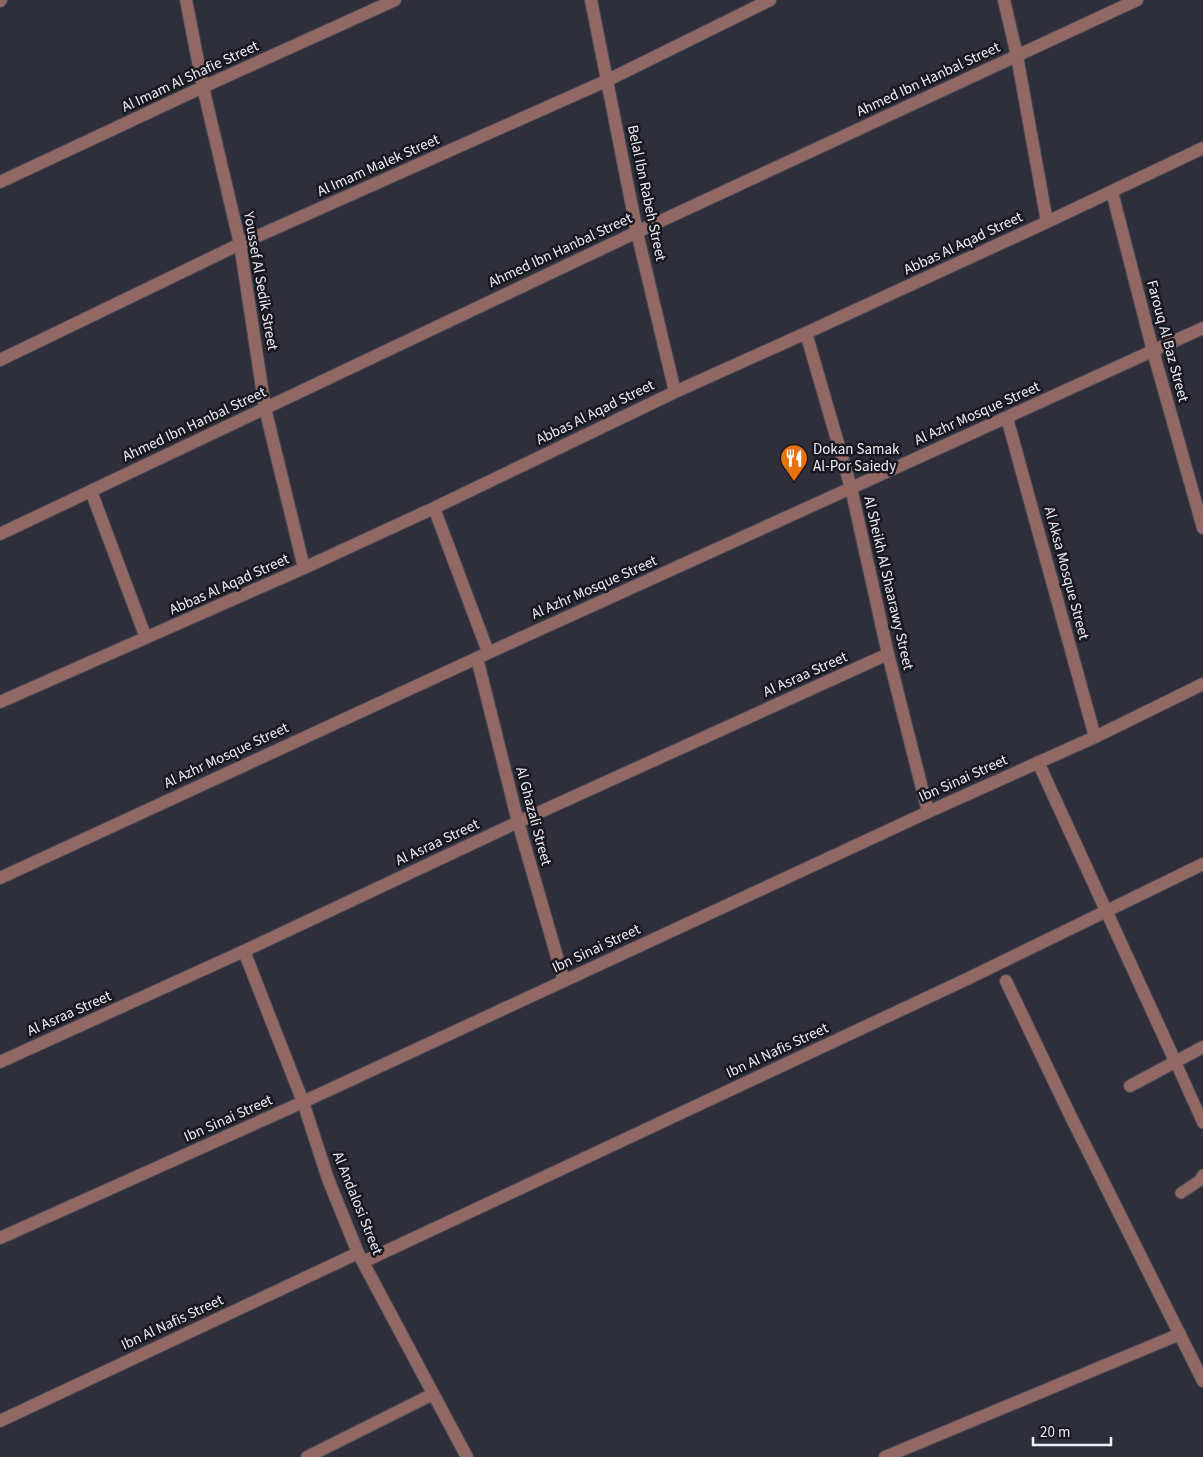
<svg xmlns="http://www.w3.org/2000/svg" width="1203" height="1457" viewBox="0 0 1203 1457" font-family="'Source Sans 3',sans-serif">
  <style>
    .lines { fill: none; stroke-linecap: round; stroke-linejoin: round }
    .service-casing { stroke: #4a4a56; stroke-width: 13 }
    .minor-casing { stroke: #4a4a56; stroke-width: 14 }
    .service { stroke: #926864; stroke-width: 11 }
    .minor { stroke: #926864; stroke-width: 12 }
    .labels { text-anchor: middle; stroke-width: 5; stroke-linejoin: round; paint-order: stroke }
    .street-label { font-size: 15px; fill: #eeeef7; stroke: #18181e }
    .poi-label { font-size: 15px; fill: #eeeef7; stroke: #18181e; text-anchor: start }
  </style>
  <rect width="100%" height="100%" fill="#2f2f3c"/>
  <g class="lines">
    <!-- service casing -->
    <g class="service-casing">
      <path id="service" d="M1175,1061l28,62
        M1181,1193l18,-12 4,-6"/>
    </g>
    <!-- minor casing -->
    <g class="minor-casing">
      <path id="minor" d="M186,0l17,87 37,157 25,164 39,160
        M591,0l46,232 38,160
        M1004,0l13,56 30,166
        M0,1l1,-1
        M0,182l203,-95 192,-87
        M1112,192l41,159 50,177
        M806,333l45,155 37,166 40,158
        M0,360l240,-116 368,-164 162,-80
        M1007,418l88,319
        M91,491l55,147
        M434,508l54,144
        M0,534l637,-302 500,-232
        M477,658l41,164 46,159
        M0,702l304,-134 130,-60 241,-116 131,-59 241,-111 156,-74
        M1038,762l137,299
        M0,878l477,-220 726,-330
        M244,951l59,151 25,77 30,74 109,204
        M1006,981l64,134 133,266
        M0,1062l244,-111 274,-129 370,-168
        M1130,1086l73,-39
        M0,1238l303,-136 625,-290 167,-75 108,-53
        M363,1262l604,-283 236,-115
        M0,1421l358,-168
        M307,1457l126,-63
        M885,1457l295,-123"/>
    </g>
    <!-- service -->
    <use href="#service" class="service"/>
    <!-- minor -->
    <use href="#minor" class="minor"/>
  </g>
  <!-- icons -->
  <defs>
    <g id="restaurant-pin" transform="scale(1.4375)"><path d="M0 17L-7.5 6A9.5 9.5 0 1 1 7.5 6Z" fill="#e8710a" stroke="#18181e"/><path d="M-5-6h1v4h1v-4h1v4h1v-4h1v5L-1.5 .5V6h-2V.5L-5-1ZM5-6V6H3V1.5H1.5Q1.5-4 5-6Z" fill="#fff"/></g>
  </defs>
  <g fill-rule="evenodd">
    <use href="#restaurant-pin" x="794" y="458"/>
  </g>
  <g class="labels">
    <!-- street labels -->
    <g class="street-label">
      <text transform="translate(190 76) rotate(-25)" y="5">Al Imam Al Shafie Street</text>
      <text transform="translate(928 79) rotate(-25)" y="5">Ahmed Ibn Hanbal Street</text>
      <text transform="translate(378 165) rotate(-24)" y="5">Al Imam Malek Street</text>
      <text transform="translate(647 193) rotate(78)" y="5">Belal Ibn Rabeh Street</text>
      <text transform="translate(963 243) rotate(-25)" y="5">Abbas Al Aqad Street</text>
      <text transform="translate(560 250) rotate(-25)" y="5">Ahmed Ibn Hanbal Street</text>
      <text transform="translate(261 281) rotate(80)" y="5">Youssef Al Sedik Street</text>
      <text transform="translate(1168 341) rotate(75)" y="5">Farouq Al Baz Street</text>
      <text transform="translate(595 412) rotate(-26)" y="5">Abbas Al Aqad Street</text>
      <text transform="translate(977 413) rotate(-24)" y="5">Al Azhr Mosque Street</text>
      <text transform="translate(194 424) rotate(-25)" y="5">Ahmed Ibn Hanbal Street</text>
      <text transform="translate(1067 573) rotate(75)" y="5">Al Aksa Mosque Street</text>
      <text transform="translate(889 583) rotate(77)" y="5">Al Sheikh Al Shaarawy Street</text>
      <text transform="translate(229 584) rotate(-24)" y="5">Abbas Al Aqad Street</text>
      <text transform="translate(594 587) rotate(-24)" y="5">Al Azhr Mosque Street</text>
      <text transform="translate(805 674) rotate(-24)" y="5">Al Asraa Street</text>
      <text transform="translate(226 755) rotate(-25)" y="5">Al Azhr Mosque Street</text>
      <text transform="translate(963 778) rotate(-24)" y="5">Ibn Sinai Street</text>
      <text transform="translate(534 816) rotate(75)" y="5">Al Ghazali Street</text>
      <text transform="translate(437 842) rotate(-25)" y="5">Al Asraa Street</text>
      <text transform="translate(596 948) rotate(-25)" y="5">Ibn Sinai Street</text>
      <text transform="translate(69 1013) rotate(-24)" y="5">Al Asraa Street</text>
      <text transform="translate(777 1050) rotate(-25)" y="5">Ibn Al Nafis Street</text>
      <text transform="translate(228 1118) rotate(-24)" y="5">Ibn Sinai Street</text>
      <text transform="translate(358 1203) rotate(68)" y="5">Al Andalosi Street</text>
      <text transform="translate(172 1322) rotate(-25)" y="5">Ibn Al Nafis Street</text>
    </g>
    <!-- poi labels -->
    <g class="poi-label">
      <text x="813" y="454">Dokan Samak<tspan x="813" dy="17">Al-Por Saiedy</tspan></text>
    </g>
  </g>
  <!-- scale -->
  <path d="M1033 1437v8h78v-8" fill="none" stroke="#eeeef7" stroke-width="2.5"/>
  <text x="1040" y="1437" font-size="15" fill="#eeeef7" stroke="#18181e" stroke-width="4" paint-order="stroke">20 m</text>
</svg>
